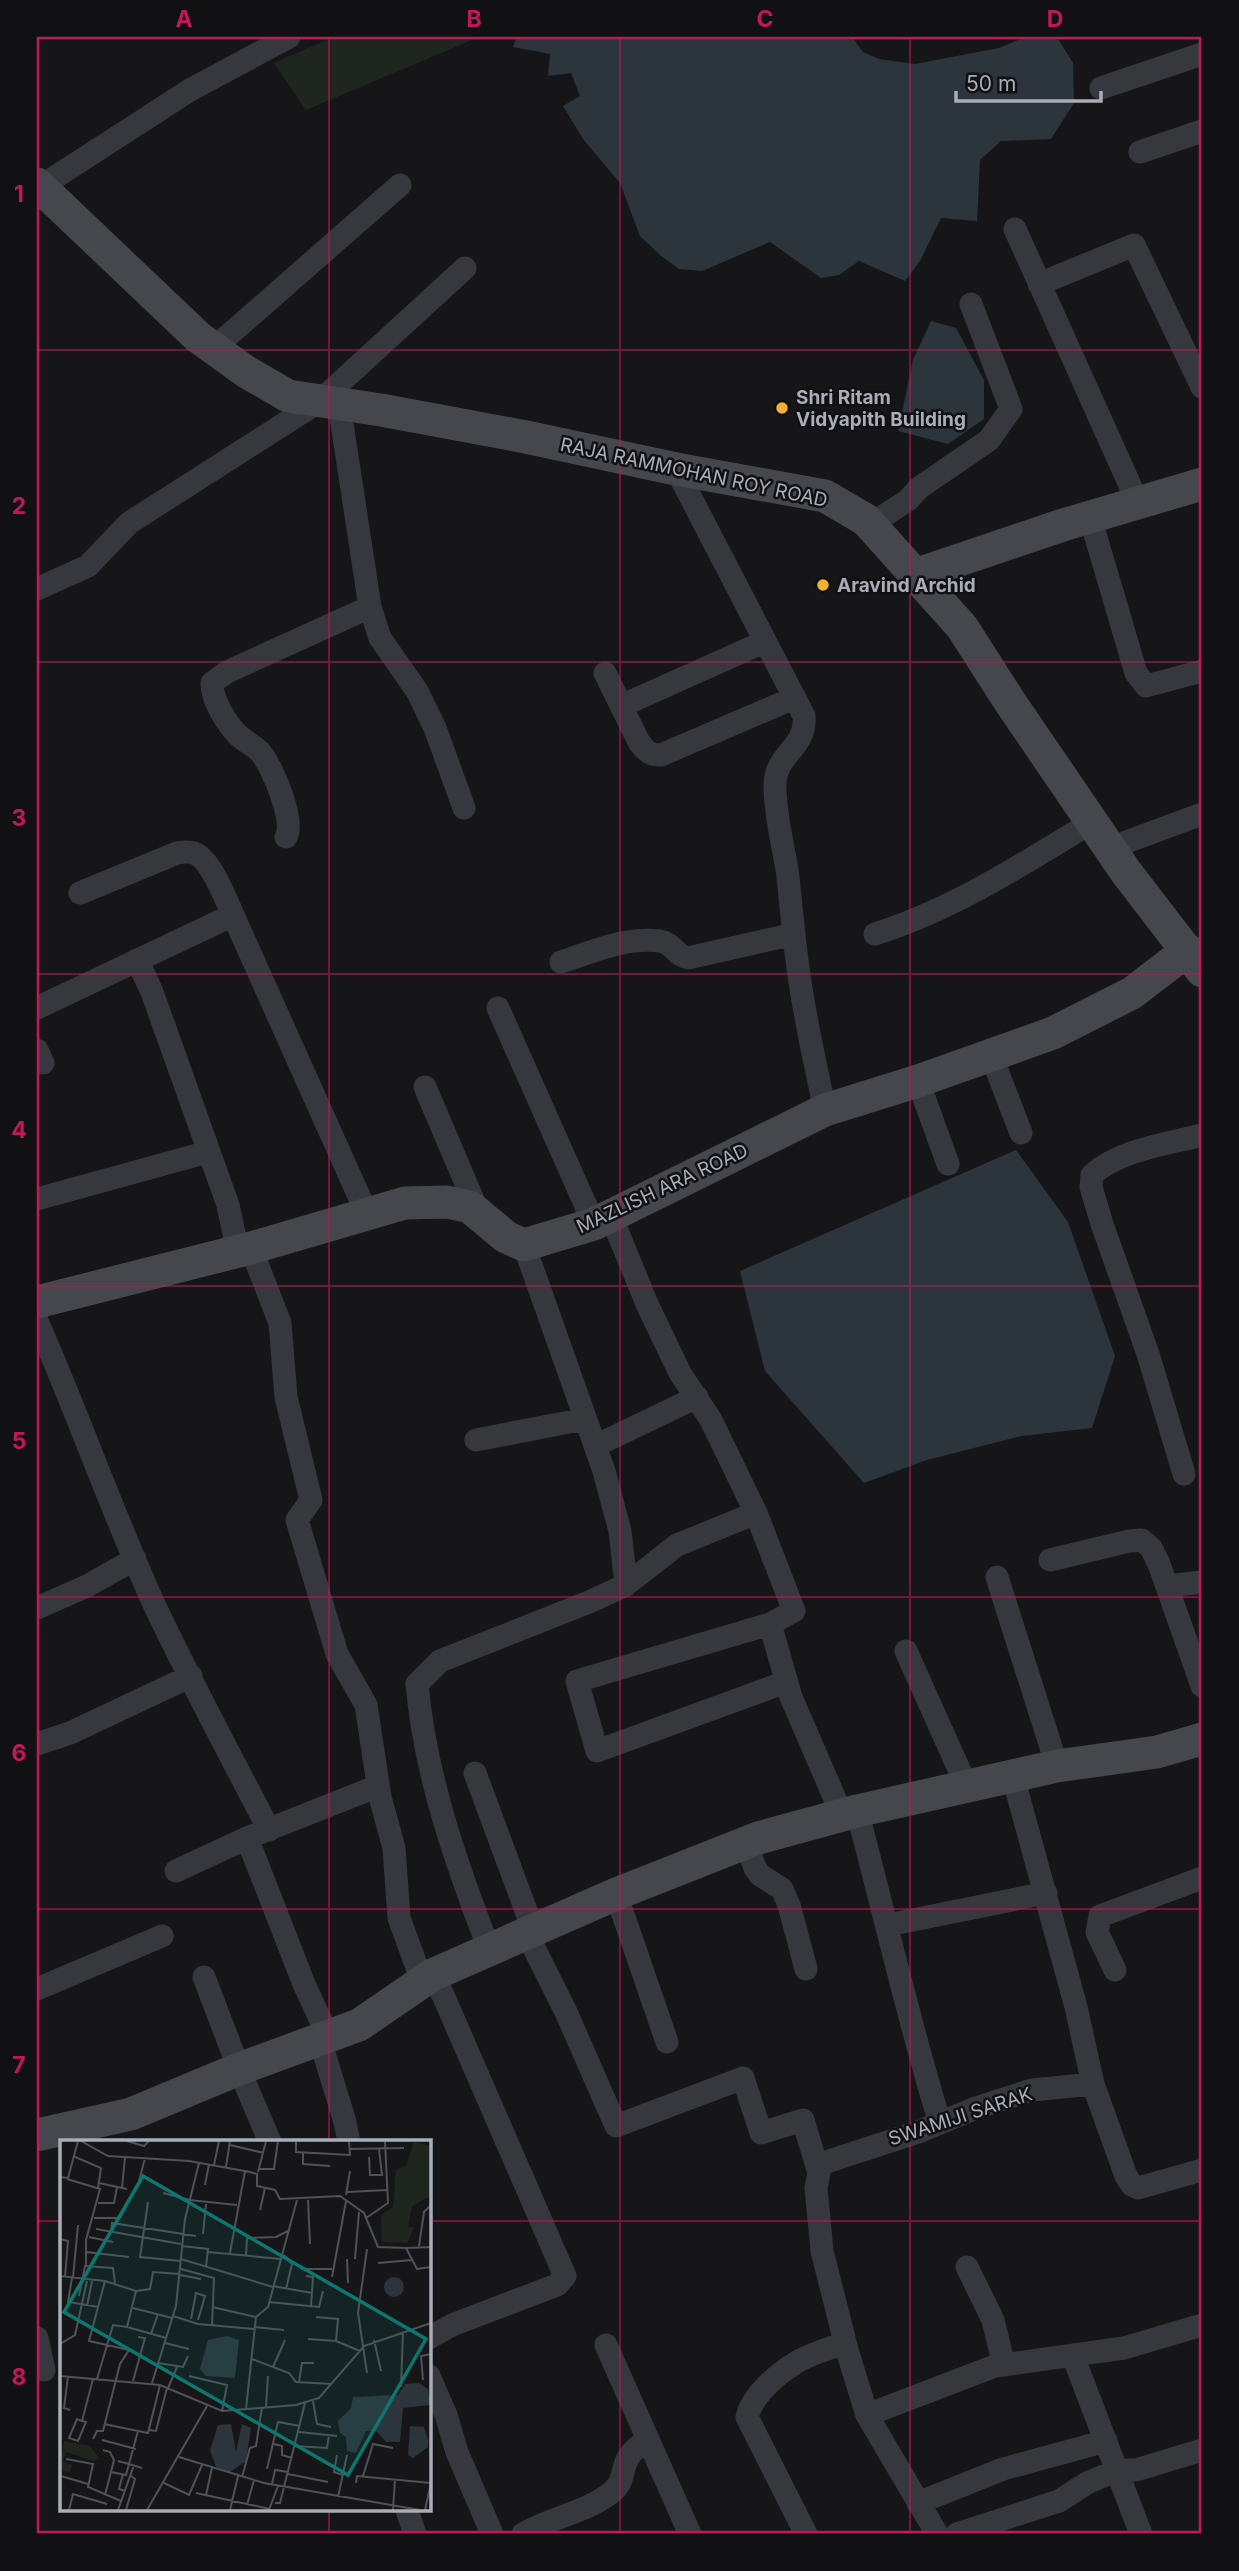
<svg xmlns="http://www.w3.org/2000/svg" width="1239" height="2571" viewBox="0 0 1239 2571" font-family="Inter,sans-serif">
  <style>
    .green { fill: #1e261f }
    .water { fill: #2c353c }
    .lines { fill: none; stroke-linecap: round; stroke-linejoin: round }
    .street { stroke: #37383d; stroke-width: 23 }
    .secondary { stroke: #45474d; stroke-width: 33 }
    .grid { fill: none; stroke: #c2185b; stroke-width: 2; stroke-opacity: 0.55 }
    .poi-dot { fill: #f2b134; stroke: #111113; stroke-width: 2.5 }
    .labels { text-anchor: middle; stroke-width: 5; stroke-linejoin: round; paint-order: stroke }
    .poi-label { font-size: 19px; font-weight: bold; fill: #a8adb8; stroke: #111113; text-anchor: start }
    .street-label { font-size: 19px; fill: #a8adb8; stroke: #111113 }
    .inset-road { fill: none; stroke: #505258; stroke-width: 2 }
    .view { fill: #0f766e; fill-opacity: 0.15; stroke: #0f766e; stroke-width: 3.5 }
    .inset-edge { fill: none; stroke: #a8adb8; stroke-width: 3.5 }
    .neatline { fill: none; stroke: #c2185b; stroke-width: 2.5 }
    .grid-label { font-size: 23px; text-anchor: middle; font-weight: bold; fill: #c2185b }
  </style>
  <rect width="100%" height="100%" fill="#161618"/>
  <!-- green -->
  <path class="green" d="M333,37h146l-173,73 -32,-47z"/>
  <!-- water -->
  <path class="water" d="M517,37h335l11,15 16,7 36,5 84,-16 26,-11h32l16,26 1,40 -23,36 -50,2 -21,19 -3,61 -36,-3 -21,43 -15,20 -46,-20 -20,14 -18,3 -51,-36 -68,29 -23,-2 -19,-14 -20,-19 -20,-53 -37,-44 -20,-33 17,-10 -9,-23 -23,3 2,-22 -37,-7z
    M931,321l25,7 28,52v39l-36,25 -50,-13 15,-71z
    M1016,1150l52,72 47,134 -23,72 -71,8 -94,24 -63,23 -99,-112 -25,-100z"/>
  <g class="lines">
    <!-- street -->
    <path class="street" d="M1101,88l101,-34
      M1140,152l62,-21
      M40,187l150,-97 99,-53
      M1015,229l123,274
      M1039,284l95,-39 68,142
      M214,348l186,-163
      M339,404l31,203 10,31 37,53 18,37 29,80
      M676,469l128,247c3,33 -30,37 -29,71 0,30 9,60 13,90 3,30 6,61 10,91 6,47 17,95 27,142
      M1090,517l46,156 10,13 56,-15
      M870,525l38,-25 11,-12 70,-48 22,-31 -40,-105
      M37,589l51,-23 41,-43 191,-122 145,-133
      M605,673l34,69c7,9 10,13 22,13l133,-57
      M621,706l143,-64
      M286,837c10,-14 -14,-72 -26,-85 -6,-7 -15,-10 -22,-17 -12,-12 -26,-35 -26,-52l15,-11 143,-65
      M1110,848l92,-34
      M80,893l97,-40c5,-1 11,-2 17,0 17,6 32,47 39,62l134,299
      M875,934c77,-24 148,-70 217,-112
      M137,960l15,32 76,213 10,47
      M561,962c33,-11 64,-25 99,-21 13,2 16,15 28,17l106,-24
      M37,1008l196,-93
      M498,1008l96,216
      M37,1050l6,13
      M991,1055l30,78
      M918,1081l30,83
      M425,1087l54,127
      M37,1199l171,-47
      M611,1216l36,88 33,69 31,47 45,93 38,98 -24,13 21,73 51,118
      M524,1245l80,226 16,60 6,54
      M251,1248l29,75 6,74 25,103 -14,20 40,134 29,51 14,92 14,51 5,70 23,63
      M37,1321c41,93 74,188 116,281 36,77 77,152 116,228
      M476,1440l109,-21
      M595,1446l102,-49
      M1184,1474l-36,-120 -46,-130 -11,-37 1,-12c27,-25 75,-31 110,-40
      M1050,1560l79,-19 13,-1 9,8 8,16 43,122
      M997,1577l60,189
      M1167,1586l35,-4
      M37,1608l50,-22 48,-27
      M770,1624l-193,57 20,70 189,-69
      M906,1651l61,136
      M37,1744l33,-11 121,-57
      M475,1773l59,159
      M1013,1777l63,230 17,77
      M857,1811c28,104 51,209 83,312
      M746,1843l9,25 5,7 22,14 7,16 17,64
      M176,1871l71,-33
      M616,1894l51,148
      M888,1925l158,-32
      M527,1934l39,78 50,114 127,-48 18,55 42,-13 16,53 -3,15 6,63 25,99 20,65 70,119
      M489,1949c-33,-86 -64,-174 -72,-265l23,-23 149,-59 37,-17 51,-40 79,-32
      M1115,1970l-18,-38 3,-16 102,-38
      M204,1977l35,92 31,73
      M37,1989l125,-53
      M328,2036l-24,-52 -57,-146 131,-52
      M320,2040l25,82 4,20
      M817,2165l101,-33 58,-24 56,-18 61,-6 33,92 6,9 6,3 64,-18
      M967,2267l26,53 11,45
      M37,2338l7,32
      M429,2338l23,-13 105,-40 8,-9 -122,-281 -11,-20
      M606,2345l84,189
      M1073,2356l68,178
      M429,2376l17,39 11,37 35,82
      M867,2415l128,-49 129,-18 78,-23
      M918,2503l85,-34 103,-28
      M407,2510l8,24
      M523,2534c28,-17 63,-21 89,-42 19,-15 1,-32 36,-52
      M806,2534l-59,-117c5,-21 29,-42 47,-53 14,-10 35,-15 51,-21
      M957,2534l102,-33 28,-18 30,-13h19l66,-20"/>
    <!-- secondary -->
    <path class="secondary" d="M37,184l161,153 47,34 43,25 93,14 145,27 150,32 149,27 41,24 96,107 48,75 116,170 76,99
      M915,575l148,-50 139,-41
      M37,1302l214,-54 154,-45 42,-1 23,5 36,30 18,8 70,-21 231,-114 93,-29 135,-48 79,-40 56,-43
      M37,2135l94,-21 108,-45 120,-44 73,-50 184,-81 142,-56 99,-27 200,-45 100,-14 45,-13"/>
  </g>
  <!-- grid -->
  <path class="grid" d="M329,37v2105M620,37v2497M910,37v2497M37,350h1165M37,662h1165M37,974h1165M37,1286h1165M37,1597h1165M37,1909h1165M37,2221h24M429,2221h773M329,2510v24"/>
  <!-- markers -->
  <g class="poi-dot">
    <circle cx="782" cy="408" r="7"/>
    <circle cx="823" cy="585" r="7"/>
  </g>
  <g class="labels">
    <!-- poi labels -->
    <g class="poi-label">
      <text x="796" y="404">Shri Ritam<tspan x="796" dy="22">Vidyapith Building</tspan></text>
      <text x="837" y="592">Aravind Archid</text>
    </g>
    <!-- street labels -->
    <g class="street-label">
      <text transform="translate(694 472) rotate(12)" y="7">RAJA RAMMOHAN ROY ROAD</text>
      <text transform="translate(662 1188) rotate(-25)" y="7">MAZLISH ARA ROAD</text>
      <text transform="translate(960 2116) rotate(-18)" y="7">SWAMIJI SARAK</text>
    </g>
  </g>
  <!-- overview -->
  <g transform="translate(60 2140)">
    <rect width="371" height="371" fill="#161618"/>
    <path d="M354,2l17,4v50l-19,10 -4,21 6,1 -7,15 -25,-1 -1,-27 12,-8 3,-37 10,-4zM4,301l26,5 9,12 -5,3 -28,-9 -3,9 9,4 -2,7 -10,-1z" fill="#1e261f"/>
    <path d="M324 147a10 10 0 1 1 20 0a10 10 0 1 1-20 0ZM167,196l12,4 -4,38 -29,-2 -6,-7 8,-29zM359,243l9,6 3,16 -28,3 -3,34h-14l-10,-11h-10l-10,22 -9,-2 -1,-14 -6,-4 -2,-12 13,-13 2,-11 45,-2 7,-11zM171,284l5,28 6,-28 9,4 -5,33 -16,11 -14,-5 -6,-17 8,-25zM350,286l14,1 4,13v7l-15,11 -5,-3z" fill="#2c353c"/>
    <path class="inset-road" d="M21,1l27,15 81,5 61,11 7,2v12l18,4 5,9 60,-3 24,17 14,34 28,1 11,21 14,-2M67,1l17,5 5,-5M236,1v11l54,3 -1,-14M170,5l34,8M289,9l55,-1M243,13v11l27,2M13,16l28,12 -3,20M309,17l1,18h12l-3,-26M154,25l5,-24M166,27l4,-26M199,29h15l4,-28M198,32l8,-31M0,37l8,1 10,-37M7,39l33,10 -14,51v26M39,43l28,6M78,45l7,-27M145,45l4,-21M62,48l3,-31M287,52l40,-2M103,53l27,7M286,55l4,-24M129,60l48,5M248,60l2,44M88,62l-8,55 41,4M38,63h16l3,-16M200,70l5,-22M34,78h26l6,-11M306,78l22,-15 -3,-62M36,89l85,15M51,92l1,-9 84,13M143,94l3,-30M29,97l24,5M0,99l8,2 -3,36M121,106l27,3 -2,18M359,106l5,-34 7,-7M346,108l25,-1M307,109l-9,64 9,60M26,112l43,5M148,112l73,7M170,113l15,-82M186,115l1,-17 29,-1 14,-7M224,115l8,9 -6,25M121,119l92,28M287,119l1,24M295,119l4,-47M318,123l34,-3M121,129l33,9 -2,48M241,129h31M120,135l21,4M0,136l45,5 31,10M246,136l7,1 -2,29M272,137l14,-76M12,138l-4,24 31,5M13,138l5,-53M213,146l39,7M76,151l14,-2 3,-17 27,2M19,156l6,-30 28,2 2,15M209,162l50,5 4,-16M27,166l5,-25M152,167l44,10M73,168l39,10M113,176l25,8 56,5M256,177l22,2 -2,22M131,179l5,-26 9,3 -7,24M67,187l39,11M194,187l30,3M91,194l7,-20M248,199l28,2 24,10M314,200l7,31M105,203l24,6M0,204l15,-9 12,-54M192,219l37,14 7,9 36,2M98,223l25,4 5,-11M213,227l12,-27M0,236l100,9 62,26 74,-6 23,-7 45,-52 67,-23M8,236l-4,32 6,2M129,236l38,9 -5,26M37,239l16,-54 14,2 9,-36M363,240l-2,-24 10,-2M73,241l12,-43 -7,-1M239,242l3,-19h12M92,243l24,-77 9,-87 14,-56M341,247l2,-55M108,248l9,-21M253,261l4,23 14,3M206,267l2,-31M186,269l10,-92 12,-10 29,-107M22,281l4,1 -8,19 -9,-3 8,-19 5,2 11,-42M44,284l34,7M89,290l7,1 11,-43M239,292l38,4M33,299l4,-8h6l17,-67 9,-14 -40,-9 16,-60M42,300l34,9M214,304l8,2v9l10,3M235,306l32,2 2,-13M43,310l7,2 4,8 -3,12 15,3 3,-11 13,4M277,315l-3,17 9,3M119,317l85,26 156,27M6,319l27,5 -5,23 33,14M58,321l11,3 9,-33 10,2 12,-48M207,329l11,-47 22,4M63,334l-4,15 6,2M228,334l40,8M1,336l27,8M303,336l10,-32 20,4M182,337l8,-29 6,-2 6,-39M104,343l25,12 13,-30M296,343l1,-7 74,7M212,344l3,-14 13,2M136,353l74,16M45,355l6,-23M146,355l6,-27M278,357l9,-42M215,363h5l25,-100M187,365l7,-25M9,370l4,-16 34,10M58,370l16,-45M66,370l9,-31 -5,-4M87,370l60,-104M170,370l8,-34M209,370l9,-24M333,370l2,-31M365,370l6,-27"/>
    <path class="view" d="M83,36l283,163 -78,136 -284,-163z"/>
    <rect width="371" height="371" class="inset-edge"/>
  </g>
  <!-- border -->
  <rect width="1239" height="2571" fill="none" stroke="#111113" stroke-width="77"/>
  <!-- scale -->
  <path d="M956 91v10h145v-10" fill="none" stroke="#a8adb8" stroke-width="3.5"/>
  <text x="966" y="91" font-size="21" fill="#a8adb8" stroke="#111113" stroke-width="5" paint-order="stroke">50 m</text>
  <rect x="38" y="38" width="1162" height="2494" class="neatline"/>
  <g class="grid-label">
    <text x="184" y="27">A</text>
    <text x="474" y="27">B</text>
    <text x="765" y="27">C</text>
    <text x="1055" y="27">D</text>
    <text x="19" y="202">1</text>
    <text x="19" y="514">2</text>
    <text x="19" y="826">3</text>
    <text x="19" y="1138">4</text>
    <text x="19" y="1449">5</text>
    <text x="19" y="1761">6</text>
    <text x="19" y="2073">7</text>
    <text x="19" y="2385">8</text>
  </g>
</svg>
